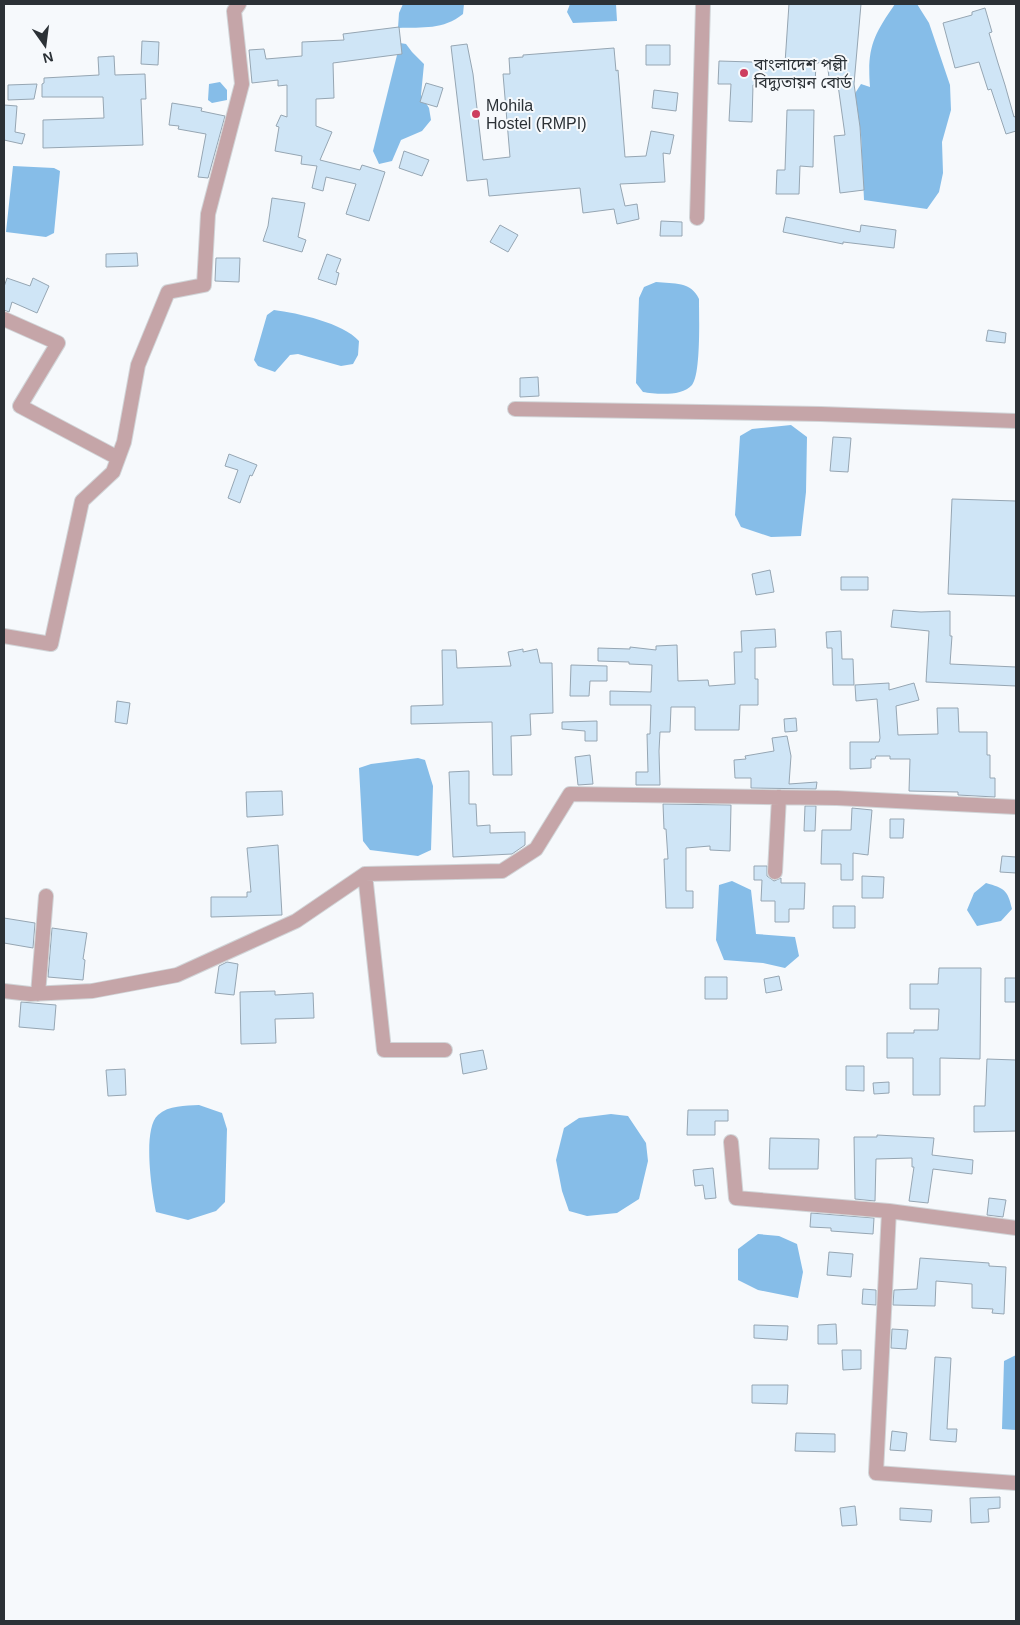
<svg xmlns="http://www.w3.org/2000/svg" width="1020" height="1625" viewBox="0 0 1020 1625" font-family="Helvetica,'Noto Sans Bengali',sans-serif">
  <style>
    .water { fill: #86bde8 }
    .building { fill: #cfe5f6; stroke: #96a6b3 }
    .lines { fill: none; stroke-linecap: round; stroke-linejoin: round }
    .minor-casing { stroke: #d1d5d8; stroke-width: 16 }
    .minor { stroke: #c5a5a8; stroke-width: 14 }
    .poi-dot { fill: #cd3d5e; stroke: #f6f9fc; stroke-width: 2 }
    .labels { text-anchor: middle; stroke-width: 4; stroke-linejoin: round; paint-order: stroke }
    .poi-label { font-size: 16px; fill: #2b3136; stroke: #f6f9fc; text-anchor: start }
  </style>
  <rect width="100%" height="100%" fill="#f6f9fc"/>
  <!-- water -->
  <path class="water" d="M403,4h61l-1,10c-20,16 -40,13 -65,14l1,-15z
    M570,4h46l1,17 -44,2 -6,-11z
    M895,4h22l12,19 21,62 1,25 -9,32 1,31 -4,19 -12,17 -63,-9 -3,-65 -7,-40 7,-11 9,3c-3,-39 3,-51 25,-83z
    M400,43l6,1 6,8 12,12 -3,31 8,13 2,12 -9,11 -21,9 -9,21 -13,3 -6,-13z
    M220,82l7,8v10l-15,3 -4,-3 1,-16z
    M13,166l41,2 6,3 -6,62 -8,4 -40,-5z
    M656,282c18,2 35,-1 43,17 0,17 2,75 -7,86 -10,12 -37,9 -49,7l-7,-9 3,-85 5,-11z
    M274,310c24,3 69,13 85,31l-1,14 -5,9 -12,2 -43,-12 -8,1 -15,17 -17,-6 -4,-6 13,-45z
    M791,425l16,12 -1,55 -5,44 -30,1 -30,-10 -6,-12 5,-79 12,-7z
    M418,758l7,2 8,26 -2,64 -13,6 -48,-6 -7,-9 -4,-73 12,-4z
    M732,881l19,9 5,44 39,3 4,19 -14,12 -22,-5 -39,-3 -8,-20 3,-55z
    M986,883c18,5 22,7 26,26l-11,12 -24,5 -10,-16 7,-17z
    M199,1105l23,8 5,16 -2,73 -9,9 -28,9 -32,-8c-4,-19 -14,-83 2,-97 11,-10 27,-9 41,-10z
    M611,1114l17,2 18,27 2,18 -9,38 -22,14 -30,3 -18,-5 -7,-20 -6,-31 8,-32 15,-10z
    M758,1234l21,2 18,8 6,28 -5,26 -40,-8 -20,-10v-31z
    M1016,1355v75l-14,-1 2,-68z"/>
  <!-- building -->
  <path class="building" d="M789,4h72l-7,80 6,43 4,63 -24,3 -6,-57 11,-1 -7,-50h-8l-3,-23 -11,1 -1,22h-62l-1,37 -23,-1 2,-37h-13l1,-23 66,2z
    M985,8l7,24 -3,1 9,30 7,22 9,32 2,-1v15l-10,3 -15,-45 -3,1 -9,-28 -24,6 -12,-45 29,-8v-3z
    M399,27l3,27 -69,9 1,35 -18,1v27l16,6 -12,28 40,10 2,-5 23,7 -16,49 -23,-7 10,-30 -30,-7 -3,14 -11,-3 5,-22 -16,-2 1,-8 -27,-5 4,-24 -3,-1 5,-11 6,2v-32l-9,1v-6l-26,3 -3,-33 15,-1 2,10 36,-3v-14l42,-2 -1,-6z
    M142,41l17,1 -1,23 -17,-1z
    M467,44l6,30 10,86 27,-3 -7,-83h7l-1,-16 14,-1v-2l91,-7 2,23 2,-1 7,87 21,-1 5,-25 23,4 -4,19 -7,-1 2,29 -45,2 5,22 12,-2 2,15 -22,5 -3,-15 -31,4 -3,-25 -91,8 -2,-17 -20,2 -16,-135z
    M646,45h24v20h-24z
    M114,56l1,19 30,-1 1,25h-5l2,46 -100,3v-28l61,-2 -1,-21h-61v-13l2,-1v-5l55,-3 -1,-18z
    M426,83l17,5 -6,19 -17,-5z
    M37,84l-3,15 -26,1v-15z
    M654,90l24,3 -2,18 -24,-3z
    M172,103l30,5 -1,3 24,5 -17,62 -10,-1 8,-43 -28,-5 1,-3 -10,-1z
    M4,105l13,1 -2,26 10,2 -3,10 -18,-4z
    M787,110h27l-1,57 -13,-1 -1,28h-23l1,-24h8z
    M404,151l25,9 -7,16 -23,-8z
    M272,198l33,5 -7,34 8,3 -4,12 -39,-11 5,-15z
    M786,217l74,15 1,-7 35,5 -2,18 -51,-6v2l-60,-12z
    M661,221l21,1v14h-22z
    M500,225l18,10 -10,17 -18,-10z
    M137,253l1,13 -32,1v-13z
    M327,254l14,5 -5,13 3,1 -3,12 -18,-6z
    M216,258h24l-1,24 -24,-1z
    M7,278l23,8 3,-8 16,8 -12,27 -25,-11 -3,10 -5,-2v-23z
    M988,330l18,3 -1,10 -19,-2z
    M538,377l1,19 -19,1v-19z
    M833,437l18,1 -3,34 -18,-1z
    M229,454l28,11 -5,11 -2,-1 -10,28 -12,-5 10,-28 -13,-4z
    M952,499l64,2v95l-68,-2z
    M770,570l4,22 -18,3 -4,-21z
    M841,577h27v13h-27z
    M893,610l28,2 29,-1v25h2l-2,28 66,3v19l-90,-4 3,-51 -38,-4z
    M775,629l1,18 -21,1v31h3v26h-18l-1,25h-44v-23h-24l-1,25h-10l-1,19 1,34h-24v-13h12l-1,-38h3l1,-29h-41v-14l41,1 1,-27 -23,-1v-2l-31,-1v-13l32,1v-2l26,3v-4l21,-1 1,36 30,-1 1,6 26,-2 -1,-32h8l-1,-21z
    M841,631l1,28h11l1,26h-21l-1,-37h-5l-1,-16z
    M523,649v3l14,-3 3,14h12l1,50 -23,1 1,21 -20,1 1,39h-19l-1,-53 -81,2v-18l32,-1 -1,-55h14l1,18 54,-2 -3,-14z
    M571,665l36,1v15h-17l-1,15h-19z
    M889,683v7l25,-7 5,17 -23,6 2,29 40,-1 -1,-26h21l1,24h28v23h3v23h5v19l-37,-2v-3l-49,-1 1,-32h-20v-3h-14l-1,3h-4v9l-21,1v-27h29l1,-4 -3,-39 -21,2 -1,-16z
    M117,701l13,2 -3,21 -12,-2z
    M796,718l1,13 -12,1 -1,-13z
    M597,721v20h-12v-10l-23,-2v-7z
    M787,736l4,20 -2,28 28,-2 -1,7 -65,-1v-10h-16l-1,-18 12,-1 -1,-3 29,-5 -2,-13z
    M590,755l3,29 -15,1 -3,-28z
    M469,771v33h7l1,22 13,-1v8l35,-1v13l-13,9 -59,3 -4,-85z
    M282,791l1,24 -36,2 -1,-25z
    M663,804l68,1 -1,46 -20,-1v-4l-24,2v43h7v17h-27l-2,-49h4l-2,-30h-2z
    M805,806h11l-1,25h-11z
    M852,808l20,2 -4,45 -15,-2v27h-12v-16h-20l1,-34h29z
    M890,819h14l-1,19h-13z
    M278,845l4,70 -71,2v-20h36v-5h4l-4,-44z
    M1002,856l14,1v16l-16,-1z
    M754,866h13v10l7,5 7,-3v5h24l-1,26h-15v13h-14v-21h-14l1,-21h-8z
    M862,876l22,1 -1,21h-21z
    M833,906h22v22h-22z
    M4,918l31,5 -2,25 -29,-5z
    M52,928l35,5 -4,26 2,1 -2,20 -35,-3z
    M227,962l11,2 -4,31 -19,-2 4,-27z
    M939,968h42l-1,91 -40,-1v37h-27v-37h-26v-25h27v-3h24l1,-21h-29v-25h28z
    M779,976l3,14 -16,3 -2,-14z
    M705,977h22v22h-22z
    M1005,978h11v24h-11z
    M275,991v4l38,-2 1,25 -39,1 1,24 -35,1 -1,-52z
    M21,1002l35,3 -2,25 -35,-3z
    M483,1050l4,19 -24,5 -3,-20z
    M987,1059l29,1v71l-42,1v-26h11z
    M846,1066h18v25l-18,-1z
    M125,1069l1,26 -18,1 -2,-26z
    M889,1082v11l-15,1 -1,-11z
    M688,1110h40v11h-13v14h-28z
    M877,1135l57,3 -2,17 41,5 -1,14 -39,-5 -5,34 -19,-2 5,-34h-2v-9l-36,1 -1,42 -20,-2 -1,-62h23z
    M770,1138l49,1 -1,30h-49z
    M713,1168l3,30 -11,1 -2,-14 -8,1 -2,-16z
    M989,1198l17,2 -3,17 -16,-2z
    M811,1213l63,5 -1,16 -42,-3v-3l-21,-1z
    M829,1252l24,2 -2,23 -24,-2z
    M920,1258l69,5v3l17,1 -2,47 -12,-1 1,-4 -21,-1v-24l-36,-3 -1,25 -42,-1 1,-15 23,-1z
    M863,1289l13,1v15l-14,-1z
    M836,1324l1,20h-19v-19z
    M754,1325l34,1 -1,14 -33,-2z
    M892,1329l16,1 -2,19 -15,-1z
    M842,1350h19v19l-18,1z
    M935,1357l16,1 -4,71h10l-1,13 -26,-2z
    M752,1385h36l-1,19 -35,-1z
    M892,1431l15,2 -2,18 -15,-1z
    M796,1433l39,1v18l-40,-1z
    M1000,1497v11l-12,1 1,13 -18,1 -1,-25z
    M855,1506l2,19 -15,1 -2,-18z
    M900,1508l32,2 -1,12 -31,-2z"/>
  <g class="lines">
    <!-- minor casing -->
    <g class="minor-casing">
      <path id="minor" d="M697,218l6,-214
        M4,319l54,24 -38,63 98,52
        M515,409l306,5 195,7
        M4,636l47,8 31,-143 31,-29 11,-30 14,-77 30,-73 36,-7 4,-71 34,-130 -8,-73 5,-7
        M775,872l4,-75
        M365,874l19,176h61
        M4,991l26,3 62,-3 85,-16 119,-54 69,-47 137,-3 34,-22 34,-55 267,4 179,9
        M38,994l8,-98
        M731,1142l5,56 153,13 127,17
        M889,1211l-13,262 140,10"/>
    </g>
    <!-- minor -->
    <use href="#minor" class="minor"/>
  </g>
  <!-- markers -->
  <g class="poi-dot">
    <circle cx="744" cy="73" r="5"/>
    <circle cx="476" cy="114" r="5"/>
  </g>
  <g class="labels">
    <!-- poi labels -->
    <g class="poi-label">
      <text x="754" y="70">বাংলাদেশ পল্লী<tspan x="754" dy="18">বিদ্যুতায়ন বোর্ড</tspan></text>
      <text x="486" y="111">Mohila<tspan x="486" dy="18">Hostel (RMPI)</tspan></text>
    </g>
  </g>
  <!-- border -->
  <rect width="1020" height="1625" fill="none" stroke="#2b3136" stroke-width="10"/>
  <!-- north arrow -->
  <g transform="translate(45 45) rotate(166)" stroke="#f6f9fc" stroke-width="4" paint-order="stroke">
  <path d="M0-4L9 19L0 12L-9 19Z" fill="#2b3136"/>
  <text y="-8" font-size="14" font-weight="bold" text-anchor="middle" fill="#2b3136">N</text>
  </g>
</svg>
